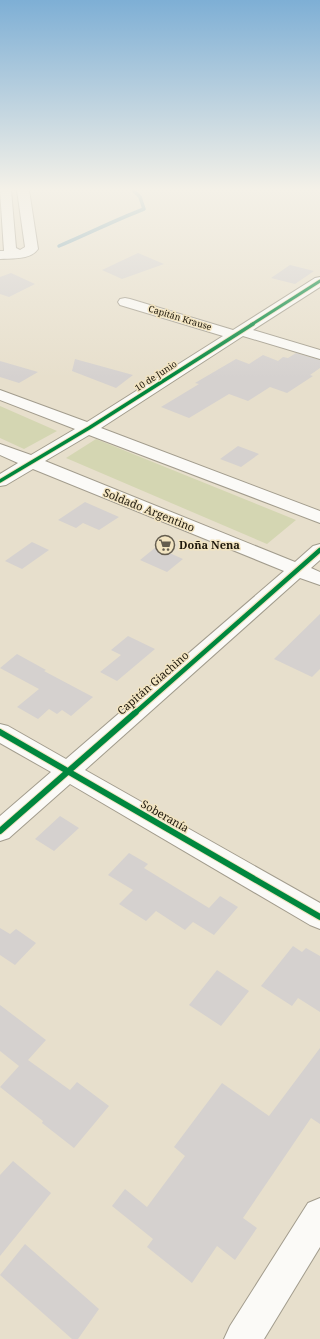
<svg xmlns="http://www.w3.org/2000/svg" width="320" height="1339" viewBox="0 0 320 1339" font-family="'Noto Serif',serif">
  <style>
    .green { fill: #d4d6b2 }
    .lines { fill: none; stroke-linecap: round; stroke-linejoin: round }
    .stream { stroke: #7fa8b9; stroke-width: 3.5 }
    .building { fill: #d5d1cf }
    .minor-casing { stroke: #a29c8d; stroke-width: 2 }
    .minor { fill: #fbfaf7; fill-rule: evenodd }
    .cycleway-far3-casing { stroke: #f2e4c1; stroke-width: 4.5 }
    .cycleway-far2-casing { stroke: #f2e4c1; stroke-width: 5.5 }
    .cycleway-far1-casing { stroke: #f2e4c1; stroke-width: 7 }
    .cycleway-casing { stroke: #f2e4c1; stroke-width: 8 }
    .cycleway-far3 { stroke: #00873e; stroke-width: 3 }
    .cycleway-far2 { stroke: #00873e; stroke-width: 3.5 }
    .cycleway-far1 { stroke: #00873e; stroke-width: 4.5 }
    .cycleway { stroke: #00873e; stroke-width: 6 }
    .labels { text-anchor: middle; stroke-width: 3; stroke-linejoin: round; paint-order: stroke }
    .far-street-label { font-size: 9px; fill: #1d170b; stroke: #f2e4c1 }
    .street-label { font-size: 11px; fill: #1d170b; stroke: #f2e4c1 }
    .poi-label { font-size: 11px; font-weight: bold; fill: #1d170b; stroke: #f2e4c1; text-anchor: start }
  </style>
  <rect width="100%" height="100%" fill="#e7dfcc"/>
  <!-- green -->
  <path class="green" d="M0,406l57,25 -33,18 -24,-11z
    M96,439l200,81 -29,24 -201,-86z"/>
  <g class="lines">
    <!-- stream -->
    <path class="stream" d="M59,246c29,-12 56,-26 85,-37l-4,-12 -7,-7"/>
  </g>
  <!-- building -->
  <path class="building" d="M138,253l26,11 -42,15 -20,-9z
    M290,265l24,6 -19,13 -24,-6z
    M11,273l24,11 -26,13 -9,-3v-17z
    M296,353l24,7v8l-10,7 3,1 -26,17 -17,-6 -22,14 -19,-7 -40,24 -28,-11 38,-23 -4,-1 41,-24 13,5 14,-9 15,6 5,-4 5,1z
    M75,359l58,16 -17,13 -44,-17z
    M0,361l38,11 -19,11 -19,-6z
    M238,446l21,8 -18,13 -21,-8z
    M85,502l34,15 -20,13 -16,-7 -7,5 -18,-8z
    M32,542l17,8 -27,19 -17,-8z
    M156,547l27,12 -16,13 -27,-12z
    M320,614v55l-8,8 -38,-18z
    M128,636l27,13 -38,32 -17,-9 21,-17 -10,-5z
    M17,654l29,16 -2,1 49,26 -22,19 -9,-6 -5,4 -8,-5 -11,10 -21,-12 22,-18 -39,-21z
    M60,816l19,12 -25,23 -19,-12z
    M129,853l19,11 -4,4 65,40 11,-12 18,11 -24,28 -21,-13 -8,8 -29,-19 -10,10 -27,-17 14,-14 -25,-15z
    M0,928l10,6 6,-5 20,14 -21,22 -15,-10z
    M293,946l9,6 4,-4 14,8v56l-22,-14 -6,8 -31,-20z
    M217,970l32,21 -28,35 -32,-21z
    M0,1005l46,35 -18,20 42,30 7,-8 32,24 -35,42 -32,-25 1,-2 -43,-34 19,-21 -19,-15z
    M320,1048v76l-9,-6 -68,100 14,10 -22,32 -18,-14 -25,37 -45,-36 6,-8 -41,-33 13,-17 22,18 38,-51 -11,-9 48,-64 47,33z
    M13,1161l38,32 -51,63v-81z
    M25,1244l74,65 -21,30h-6l-72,-64z"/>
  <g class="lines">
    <!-- minor casing -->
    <g class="minor-casing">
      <path id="minor" d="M0,190h11l5,58 4,2 5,-3 -8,-57h12l9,59c-7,11 -26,9 -38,10v-8h4z
        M320,277v10l-67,43 67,20v9l-77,-23 -142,92 219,83v12l-231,-88 -44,26 250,101 18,-16 7,-2v16l-9,8 9,4v13l-20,-7 -215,192 235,133v26l-10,-4 -240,-141 -61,54 -9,3v-25l51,-44 -51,-29v-19l8,2 58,33 218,-188 -251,-102 -27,16 -6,1v-12l18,-11 -18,-8v-11l31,11 44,-26 -75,-29v-10l87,32 136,-86 -103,-31 -2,-3 2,-3 5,-1 5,1 103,31 82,-52z
        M320,1198v49l-56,92h-40l6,-13 78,-123z"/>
    </g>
    <!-- minor -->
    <use href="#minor" class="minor"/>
    <!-- cycleway-far3 casing -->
    <g class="cycleway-far3-casing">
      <path id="cycleway-far3" d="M251,325l69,-44"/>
    </g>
    <!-- cycleway-far2 casing -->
    <g class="cycleway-far2-casing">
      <path id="cycleway-far2" d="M0,481l89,-53 164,-104"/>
    </g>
    <!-- cycleway-far1 casing -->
    <g class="cycleway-far1-casing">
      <path id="cycleway-far1" d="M135,713l185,-163"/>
    </g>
    <!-- cycleway casing -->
    <g class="cycleway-casing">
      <path id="cycleway" d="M0,732l320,185
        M0,831l136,-119"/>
    </g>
    <!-- cycleway-far3 -->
    <use href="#cycleway-far3" class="cycleway-far3"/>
    <!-- cycleway-far2 -->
    <use href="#cycleway-far2" class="cycleway-far2"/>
    <!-- cycleway-far1 -->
    <use href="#cycleway-far1" class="cycleway-far1"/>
    <!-- cycleway -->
    <use href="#cycleway" class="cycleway"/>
  </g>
  <!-- sky -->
  <linearGradient id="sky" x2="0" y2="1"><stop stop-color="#7eafd5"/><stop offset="0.5" stop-color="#f4f1e8"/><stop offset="1" stop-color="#f4f1e8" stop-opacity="0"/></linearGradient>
  <rect width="320" height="378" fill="url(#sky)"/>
  <!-- icons -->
  <defs>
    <g id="supermarket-ring" transform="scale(1)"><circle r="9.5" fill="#f2e4c1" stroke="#645d4f" stroke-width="1.5"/><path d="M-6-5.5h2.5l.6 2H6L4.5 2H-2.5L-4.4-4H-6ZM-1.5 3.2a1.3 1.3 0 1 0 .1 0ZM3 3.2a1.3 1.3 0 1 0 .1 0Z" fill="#645d4f"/></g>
  </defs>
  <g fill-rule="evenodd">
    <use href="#supermarket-ring" x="165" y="545"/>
  </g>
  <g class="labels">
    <!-- far-street labels -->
    <g class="far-street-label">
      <text transform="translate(180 318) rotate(17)" y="3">Capitán Krause</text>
      <text transform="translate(156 376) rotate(-33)" y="3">10 de Junio</text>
    </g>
    <!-- street labels -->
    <g class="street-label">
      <text transform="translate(149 510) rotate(22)" y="4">Soldado Argentino</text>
      <text transform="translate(153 683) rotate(-41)" y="4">Capitán Giachino</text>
      <text transform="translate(165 816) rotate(30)" y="4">Soberanía</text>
    </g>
    <!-- poi labels -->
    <g class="poi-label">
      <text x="179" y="549">Doña Nena</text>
    </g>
  </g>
</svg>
